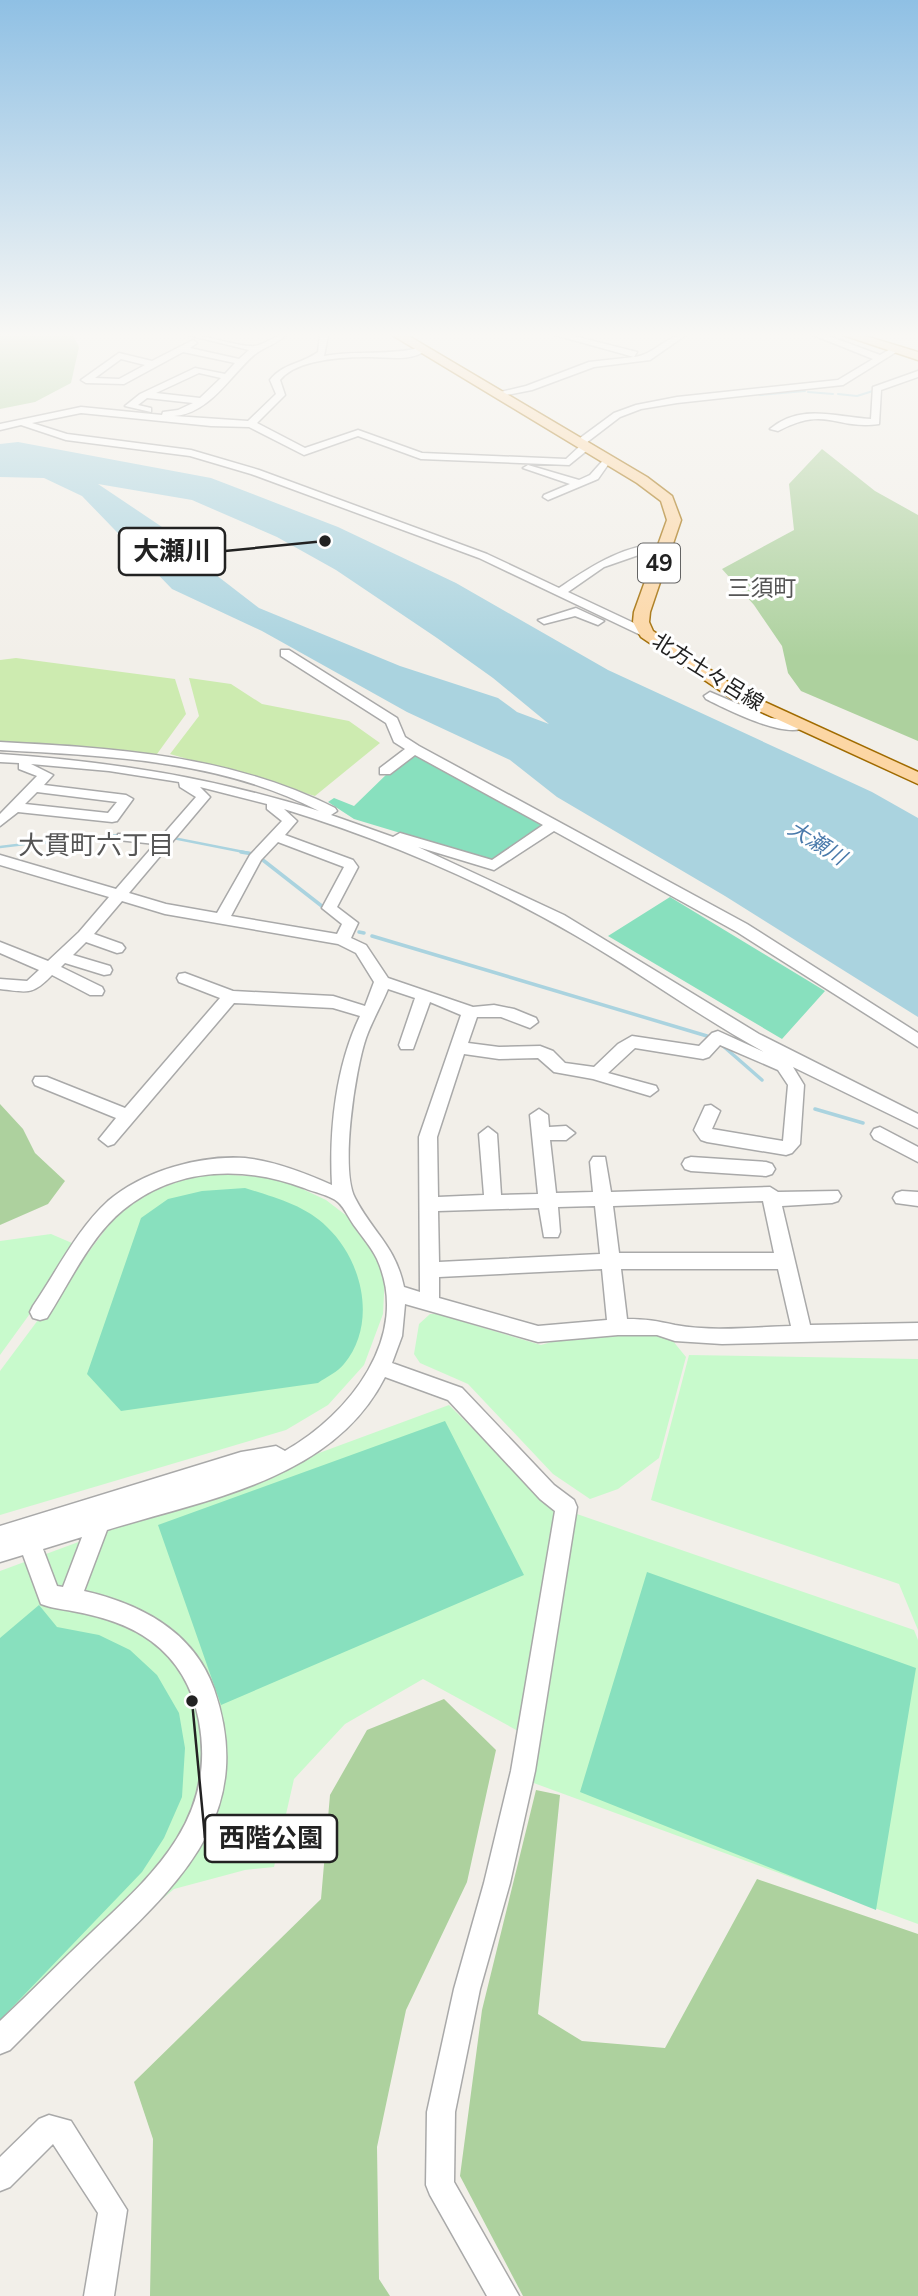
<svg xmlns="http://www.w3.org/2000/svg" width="918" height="2296" viewBox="0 0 918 2296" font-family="'Nunito Sans','Noto Sans JP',sans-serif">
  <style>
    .grass { fill: #cdebb0 }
    .forest { fill: #add19e }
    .park { fill: #c8facc }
    .pitch { fill: #88e0be }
    .water { fill: #aad3df; fill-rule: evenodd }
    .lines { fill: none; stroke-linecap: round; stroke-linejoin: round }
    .stream-far2 { stroke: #aad3df; stroke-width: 2 }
    .stream-far1 { stroke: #aad3df; stroke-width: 2.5 }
    .stream { stroke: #aad3df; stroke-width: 3.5 }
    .minor-casing { stroke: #a9a9a9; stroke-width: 3 }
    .major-casing { stroke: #a06b00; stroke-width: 3 }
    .minor { fill: #fff; fill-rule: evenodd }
    .major { fill: #fcd6a4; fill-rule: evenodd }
    .labels { text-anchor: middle; stroke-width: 6; stroke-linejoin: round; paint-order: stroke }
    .far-street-label { font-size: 21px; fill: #222; stroke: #fff }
    .far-water-label { font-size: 21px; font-style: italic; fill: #4a7aab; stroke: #fff }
    .shield { fill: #fff; stroke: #646464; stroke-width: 2 }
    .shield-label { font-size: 23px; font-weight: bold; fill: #222 }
    .far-quarter-label { font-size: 23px; fill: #555; stroke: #fff }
    .neighbourhood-label { font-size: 26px; fill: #555; stroke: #fff }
    .leader { fill: none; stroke: #222; stroke-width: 2.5 }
    .callout-dot { fill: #222; stroke: #fff; stroke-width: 2.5 }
    .callout { fill: #fff; stroke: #222; stroke-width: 2.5 }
    .callout-label { font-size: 26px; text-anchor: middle; font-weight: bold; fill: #222 }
  </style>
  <rect width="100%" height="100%" fill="#f2efe9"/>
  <!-- grass -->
  <path class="grass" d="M16,658l159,21 11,35 -29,40 -157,-10v-84z
    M189,678l42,6 31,20 87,17 31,22 -65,53 -145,-42 29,-38z"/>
  <!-- forest -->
  <path class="forest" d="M0,335h73l6,12 -8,36 -36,19 -35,7z
    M822,449l53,42 43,24v226l-117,-50 -13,-18 -6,-27 -28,-41 -32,-36 72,-39 -5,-46z
    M0,1104l23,25 12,24 30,28 -17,23 -48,21z
    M444,1699l52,51 -29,132 -61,128 -29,137 2,132 11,17h-240l3,-157 -19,-57 187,-183 9,-104 37,-65z
    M536,1790l24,5 -22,219 44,27 83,7 92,-169 161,55v362h-395l-63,-120 22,-166z"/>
  <!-- park -->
  <path class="park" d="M201,1173l78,5 47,22 26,20 21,22 12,32 -2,40 -19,51 -36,40 -42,25 -286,85v-144l117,-157 34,-22z
    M51,1234l28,12 -79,109v-114z
    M430,1314h7l104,31 21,-6 81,-8 25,4 18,22 -27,101 -41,31 -28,10 -37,-25 -85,-90 -48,-21 -6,-9 5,-30z
    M689,1355l229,4v271l-19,-46 -248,-84z
    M449,1405l107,106 -38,220 -95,-52 -78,45 -51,55 -20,88 -29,3 -71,19 -174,149v-467z
    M571,1512l343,118 4,10v284l-387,-142z"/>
  <!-- pitch -->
  <path class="pitch" d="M418,752l129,72 -57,36 -136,-41 -26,-17 6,-4 20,8 36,-35z
    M670,897l155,94 -43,48 -174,-103z
    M245,1188c28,9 60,17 82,39 35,33 51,96 17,137 -6,8 -18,13 -26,19l-197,28 -34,-37 54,-156 27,-19 34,-8z
    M445,1421l79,154 -303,130 -63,-180z
    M647,1572l269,96 -40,242 -296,-118z
    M39,1605l18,22 42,8 31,15 27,25 22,38 6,35 -3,49 -18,41 -22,34 -142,148v-382z"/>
  <!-- water -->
  <path class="water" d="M18,442l193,36 127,49 118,56 152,87 264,122 46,26v199l-193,-121 -168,-99 -47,-37 -103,-48 -145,-81 -90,-42 -90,-93 -38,-18 -44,-1v-33zM98,484l94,16 85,37 59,33 101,68 56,40 56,46 -32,-12 -19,-14 -98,-32 -141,-58 -52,-40 -36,-35z"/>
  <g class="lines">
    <!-- stream-far2 -->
    <path class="stream-far2" d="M808,392l25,2
      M838,394l19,2 19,-6
      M760,395l45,-4"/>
    <!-- stream-far1 -->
    <path class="stream-far1" d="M131,835l20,1
      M173,838l76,15
      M38,843l82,-8
      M0,847l25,-3"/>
    <!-- stream -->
    <path class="stream" d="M241,852l12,2
      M259,857l64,50
      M359,932l5,1
      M372,936l335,100
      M722,1045l40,35
      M815,1109l48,14"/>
    <!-- minor casing -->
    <g class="minor-casing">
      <path id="minor" d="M188,335c18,0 55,13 67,11 11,-2 19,-11 31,-11 -9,9 -22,12 -32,20 -24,21 -45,59 -80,61l74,5 28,-27 -6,-14c13,-17 32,-16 48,-28l2,-17h8l-4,21c34,-6 66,0 99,-9l4,3c-18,12 -37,7 -58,7 -26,0 -72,2 -89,23l5,15 -28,28 48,25 53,-18 64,23 144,6 14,-13 -4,-1v-4l38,-28 22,-8 41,-8 161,-17 35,-21 -60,-24h13l54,20 14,-8 7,2 -58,36 -166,18 -36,6 -21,8 -34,26 5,3 -1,2 -21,17 -148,-6 -63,-23 -54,19 -55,-28 -38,-1 -130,-13 -49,10 35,11 124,16 68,20 228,84 72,34c29,-20 74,-50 110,-42v4h-16l-49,17 -36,25 83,39 2,3 -6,4 -168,-80 -228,-84 -61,-18 -124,-16 -45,-15 -21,5v-6l81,-17 81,8 1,-3 15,-2 15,-7 -46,-5 -9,7 13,3v4l-26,-6 15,-12 55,-26 30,6 10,-11 -52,-11 -59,32 -38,-1 -5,-3 38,-27 33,8 41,-21 4,3 -7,5 49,11 10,-9zM121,359l24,6 -26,14 -24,-1zM199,373l22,5 -21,20 -44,-5z
        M555,335h15l67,17 -3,5c20,-2 32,-22 52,-22l-36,25 -56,7 -62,23 -36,7v-4l30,-7 63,-24 45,-5z
        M918,371v6l-37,13 -2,34c-44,6 -52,-19 -101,7l-8,-2c31,-26 65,-12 101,-10l2,-32z
        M607,456l5,3 -14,20 -50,21 -5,-3 1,-2 26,-11 -47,-16 5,-3 51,15 11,-5z
        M576,608l28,13 -6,4 -23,-9 -31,8 -6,-4z
        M281,650h8l108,68 8,19 14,9 328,178 171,109v14l-181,-115 -183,-101 -60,39 -76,-23 146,68 195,119 159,80v14l-125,-61 11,18 -4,59 -8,9 -6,2 -79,-13 -6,-2 -7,-10 11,-24 6,-1 9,6 -8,18 71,12 5,-56 -10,-15 -58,-25 -11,12 -6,2 -68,-11 -27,25 48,13 2,4 -8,6 -57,-17 -39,-7 -16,-14 -39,1 -35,-5 -27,83 1,60 46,-2 -5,-61 9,-7 9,7 4,61 37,-1 -8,-79 9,-6 9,6 1,12 17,-1 9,7 -9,7h-16l6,53 37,-1 -3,-30 3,-5h12l6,35 159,-5 8,5 60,-1 3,5 -3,5 -6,2 -50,3 28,119 108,-2v16l-196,5 -47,-3 -18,-6h-39l-80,7 -133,-38 -3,32 -10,27 70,25 92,97 20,15 3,7 -42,264 -25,112 -30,106 -25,123 -1,70 65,114h-32l-57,-101 -4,-10 1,-73 27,-123 30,-106 27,-112 44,-260 -15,-12 -92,-99 -63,-23c-52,103 -178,122 -278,153l-23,61c57,13 110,41 130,98 41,119 -27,187 -106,263 -33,32 -65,65 -98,98l-10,4v-33c31,-29 61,-60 92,-89 63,-59 125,-115 107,-211 -6,-33 -21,-60 -48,-80 -23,-17 -51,-25 -79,-30 -10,-2 -21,-3 -31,-7l-18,-49 -23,7v-36l241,-74 35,-6 9,5c64,-36 127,-115 92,-192 -5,-11 -14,-21 -21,-31 -6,-7 -11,-20 -18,-26 -8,-7 -25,-10 -34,-14 -61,-23 -128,-21 -181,22 -33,27 -53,72 -76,108l-7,2 -7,-2 -3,-6 3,-6c24,-35 44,-77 75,-105 35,-30 91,-46 137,-43 30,3 60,15 87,27 -3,-56 4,-119 28,-169l-27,-8 -99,-5 -120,141 -6,2 -9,-7 17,-21 -81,-33 -2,-4 2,-4h12l78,31 95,-110 -41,-16 -2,-4 2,-4 6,-1 48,18 100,5 32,10 9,-24 -18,-29 -18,-9 -173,-30 -43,-13 -28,33 28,10 3,4 -3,4 -5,1 -31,-11 -13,13 37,11 2,4 -2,4 -6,1 -39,-12 -4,4 41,20 2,4 -2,4h-12l-38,-20c-20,21 -25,17 -52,14v-10l27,2 12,-11 -39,-17v-11l48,19 31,-29 30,-35 -109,-32v-10l116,34 39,-45 -37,-4v-6l44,2 34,-39 -16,-10 -1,-5 -6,-1 -64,-10 -78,-7 22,11 -9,10 82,10 7,4 -16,22 -5,1 -94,-10 -18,14v-12l37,-38 -18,-7v-6l-19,-1v-8c115,8 209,23 319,57 -98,-51 -210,-55 -319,-61v-8c115,6 230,13 335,66l2,3 -6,4 62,22 7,-4 92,27 51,-35 -128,-70 -25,19h-10v-6l25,-19 -11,-7 -8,-19 -105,-67zM200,787l67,17v5l15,12 -32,34 -33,58 -51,-9 -37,-11 81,-96zM37,792l80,10 -9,11 -83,-9zM284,809c100,31 198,72 289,125 65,37 125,82 191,118l-46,-21 -6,2 -13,13 -67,-10 -14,8 -24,23 -29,-4 -12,-12 -13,-5 -41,1 -31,-4 9,-26h24l29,11 8,-6 -2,-4 -22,-9 -20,-4 -21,2 -85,-29 -22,-33 -15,-7 7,-15 -21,-16 21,-40 -5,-7 -68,-25 12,-14zM278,842l66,25 -22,41 20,16 -5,10 -106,-18 30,-56zM388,989l27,9 -16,47 2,4h12l17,-47 31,13 -42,122 1,155 -16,-5c-9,-42 -31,-54 -49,-89 -15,-28 0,-128 11,-160 6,-17 15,-32 22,-49zM763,1201l11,52h-155l-6,-47zM595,1206l5,48 -161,8 -1,-51 101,-3 5,29h14l2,-5 -2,-25zM602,1269l5,51 -69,6 -99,-28v-21zM621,1269h157l13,57c-38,1 -79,6 -116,-1 -18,-4 -29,-6 -48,-6zM82,1537l-19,50 -6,-1 -14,-37z
        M710,692l61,26 30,4 6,4c-19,15 -81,-17 -101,-27l-2,-3z
        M880,1127l38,20v15l-44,-23 -3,-5 3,-5z
        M691,1157l75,5 6,2 3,5 -3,5 -6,2 -75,-5 -6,-2 -3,-5 3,-5z
        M902,1191l16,1v14l-22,-3 -3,-5 3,-5z
        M49,2115l22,6 56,89 -13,86h-30l14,-83 -45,-69 -43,43 -10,4v-34l39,-38z"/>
    </g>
    <!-- major casing -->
    <g class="major-casing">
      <path id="major" d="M392,335h15l240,142 25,19 9,24 -31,92 -1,10 4,9 90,61 175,80v12l-187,-86 -90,-61 -8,-15 1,-10 33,-92 -6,-19 -24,-18z
        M843,335h19l56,17v8z"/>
    </g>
    <!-- minor -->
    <use href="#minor" class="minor"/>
    <!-- major -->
    <use href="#major" class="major"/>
  </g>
  <!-- sky -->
  <linearGradient id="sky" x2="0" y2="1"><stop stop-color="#8fc0e4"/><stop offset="0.51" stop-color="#f9f8f5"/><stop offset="1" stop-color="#f9f8f5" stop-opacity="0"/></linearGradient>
  <rect width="918" height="657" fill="url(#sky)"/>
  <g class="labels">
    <!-- far-street labels -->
    <g class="far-street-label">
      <text transform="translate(708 672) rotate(32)" y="7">北方土々呂線</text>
    </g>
    <!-- far-water labels -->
    <g class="far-water-label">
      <text transform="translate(817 843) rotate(32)" y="7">大瀬川</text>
    </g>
    <!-- shield labels -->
    <rect class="shield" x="638" y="543.5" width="42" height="39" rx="5"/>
    <g class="shield-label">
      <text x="659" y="571">49</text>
    </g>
    <!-- far-quarter labels -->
    <g class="far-quarter-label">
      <text x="762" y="596">三須町</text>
    </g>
    <!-- neighbourhood labels -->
    <g class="neighbourhood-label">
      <text x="96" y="854">大貫町六丁目</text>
    </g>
  </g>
  <!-- callouts -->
  <path class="leader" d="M325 541L225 551M192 1701L205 1838"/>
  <g class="callout-dot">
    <circle cx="325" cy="541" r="7"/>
    <circle cx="192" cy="1701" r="7"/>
  </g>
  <g class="callout">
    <rect x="119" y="528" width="106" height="47" rx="7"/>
    <rect x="205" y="1815" width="132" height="47" rx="7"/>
  </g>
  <g class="callout-label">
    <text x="172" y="560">大瀬川</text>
    <text x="271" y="1847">西階公園</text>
  </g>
</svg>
